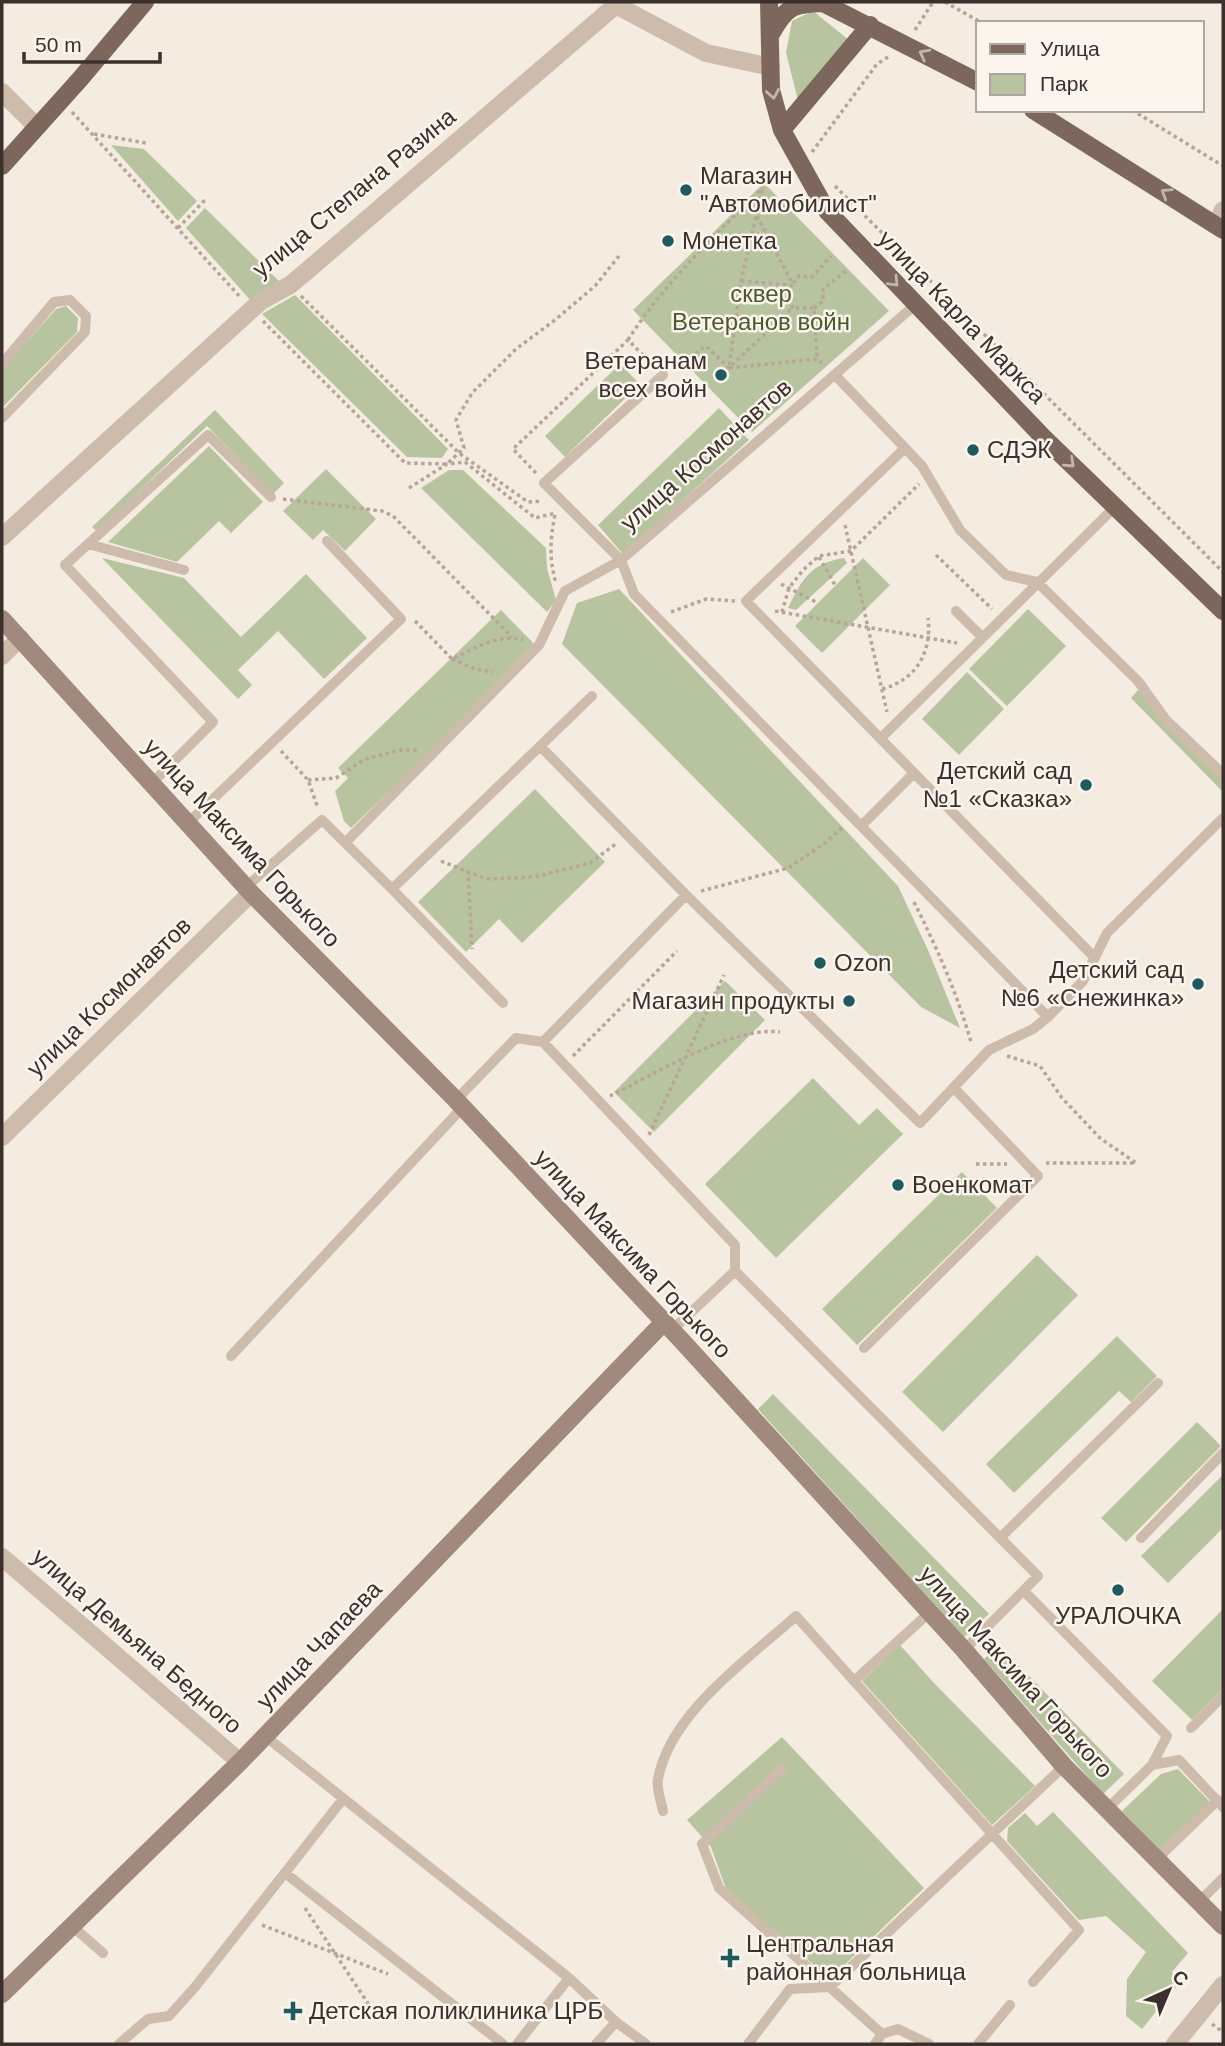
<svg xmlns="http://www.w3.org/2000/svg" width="1225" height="2046" viewBox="0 0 1225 2046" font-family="Helvetica,sans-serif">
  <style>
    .green { fill: #b8c4a0 }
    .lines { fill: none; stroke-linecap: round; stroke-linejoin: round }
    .path { stroke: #b9a596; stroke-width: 3.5; stroke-dasharray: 3.5 3.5; stroke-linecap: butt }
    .lane { stroke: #cdbbac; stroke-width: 10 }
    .street { stroke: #cdbbac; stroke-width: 18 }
    .secondary { stroke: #a18a7d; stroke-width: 18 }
    .primary { stroke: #7d675c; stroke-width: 18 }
    .oneway { stroke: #c2b5ac }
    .poi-dot { fill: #1f5a5e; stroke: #fbf5ee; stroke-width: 2.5 }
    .labels { text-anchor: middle; stroke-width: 5; stroke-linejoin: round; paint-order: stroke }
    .poi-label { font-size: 24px; fill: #3b302b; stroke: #fbf5ee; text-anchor: start }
    .street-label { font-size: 24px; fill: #3b302b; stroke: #fbf5ee }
    .park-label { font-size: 24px; fill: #4a5a2e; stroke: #fbf5ee }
  </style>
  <rect width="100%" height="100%" fill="#f4ebe1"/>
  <!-- green -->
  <path class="green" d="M813,11l37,30 -51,63 -13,-51 6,-32z
    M111,145l33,4 53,52 -19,20z
    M764,183l125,128 -137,121 -119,-122z
    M205,208l77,76 -30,18 -66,-74z
    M295,295l153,154 -6,9 -35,-1 -145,-143z
    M66,306l12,12 -1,14 -75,76v-38l54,-61z
    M620,364l20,20 -75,73 -20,-21z
    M719,408l30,32 -126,114 -25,-29z
    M215,410l69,73 -11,11 -66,-68 -110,105 -5,-4z
    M209,446l54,56 -32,31 -12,-12 -42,41 -69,-20z
    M326,469l50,50 -31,32 -22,-21 -10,10 -30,-29z
    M449,470h14l83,78 1,20 9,32 -9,12 -126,-124z
    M102,558l82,20 57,59 65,-63 61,64 -43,41 -46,-48 -40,39 14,15 -14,14z
    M844,558l3,5 -51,47 -8,-2c14,-29 23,-45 56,-50z
    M863,558l27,27 -68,68 -27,-27z
    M619,589l279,297 30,64 32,78 -39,-21 -359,-363 15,-41z
    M1028,609l38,37 -59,60 -38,-37z
    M501,610l37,38 -187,180 -7,-7 -9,-30 13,-13 -10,-10z
    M967,672l37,37 -45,46 -37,-36z
    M1138,690l85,87v15l-92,-94z
    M535,789l70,73 -83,81 -23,-24 -33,33 -48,-50z
    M725,981l40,39 -111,112 -40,-40z
    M813,1078l46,47 18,-17 26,26 -127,124 -71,-74z
    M962,1172l35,36 -140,137 -35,-36z
    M1037,1255l41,40 -135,137 -41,-40z
    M1117,1336l40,40 -26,26 -12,-11 -105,102 -28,-29z
    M773,1394l216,220 -25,23 -206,-228z
    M1197,1422l24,24 -95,96 -25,-24z
    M1223,1475v53l-55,55 -27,-27z
    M1223,1609v80l-31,31 -40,-39z
    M900,1645l33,37 102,104 -43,39 -130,-144z
    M999,1645l125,129 -21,20 -119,-135z
    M782,1737l142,151 -94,91 -104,-90 -15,-42 -24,-27z
    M1178,1769l32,33 -50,48 -38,-39 39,-37z
    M1053,1812l135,141 -16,19 6,12 -36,45 -16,-13 1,-37 19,-27 -40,-36 -27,4 -72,-79 1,-13 17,-15 12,13z"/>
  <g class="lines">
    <!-- path -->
    <path class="path" d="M945,2l37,21
      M915,30l18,-28
      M1132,110l91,56
      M72,112l169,186
      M94,134l52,9
      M812,152l65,-88 11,-7
      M764,183l-23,98 -12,87 88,-9 8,7
      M835,186l388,386
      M757,216l35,67
      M178,228l27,-28
      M741,281l50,4 1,23h22l3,51
      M793,283l6,-7 13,1 19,-21
      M301,296l158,157 69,49 14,-1
      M814,308l9,-7v-12l23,-18
      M263,321l142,142 42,1 17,-16 -8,-28 16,-27 44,-44 39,-29 40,-34 24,-30
      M628,340c36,-57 88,-105 135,-153
      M672,369l34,-23 23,22 63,-60
      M536,473l-23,-24 115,-109 25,25
      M409,488l38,-24 18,-2 70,56 21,-5
      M283,499l99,12 11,5 119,121
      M555,515c-5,24 -6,45 1,68
      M845,525l42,187
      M936,555l56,54
      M819,557l16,28
      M781,584l37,19
      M775,611l182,32
      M671,612l35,-13 29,2
      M782,612l7,-24 14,-18 16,-14 32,-5 68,-67
      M415,621l37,38c21,-10 47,-26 71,-19
      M452,659l23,10 18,3
      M882,689c34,-9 50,-36 46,-71
      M281,751l27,29 10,28
      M308,780l28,-2 29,-19 36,-9h17
      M441,861l45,18 48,-2 56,-14 27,-20
      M468,871l4,78
      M701,891l87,-23 37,-25 19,-17
      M914,902c23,46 43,91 57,140
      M573,1056l104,-105
      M1007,1056l33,10 22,32 38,40 36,25h-90
      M610,1096c45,-22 121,-70 170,-64
      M649,1135l75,-160
      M976,1164h31
      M305,1908l68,103
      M262,1925l126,49
      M1212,2024l11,8"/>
    <!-- lane -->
    <path class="lane" d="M2,364l52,-62 16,-2 16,16 -1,16 -83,86
      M663,375l-119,108 77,77 13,34 414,423
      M835,375l70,73
      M88,544l96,26
      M956,611l26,26
      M881,738l235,-232
      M541,747l145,148 234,228 69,-73 44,-21 15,-12 35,-36 24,-48 116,-115
      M152,783l61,-61 -148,-157 143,-130 63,62
      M188,823l213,-204 -74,-78
      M861,826l53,-53
      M345,843l194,-198 26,-54 56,-31 294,-255
      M246,887l76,-67 70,69 111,114
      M392,889l200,-193
      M1095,958l-349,-357 159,-153 17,18 38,64 46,45 31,7 101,99 28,39 57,54
      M543,1042l192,203v26l-64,60
      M456,1100l60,-62 27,4 143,-147
      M735,1271l303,305 -74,74
      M864,1348l174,-172 -84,-88
      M231,1356l231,-248
      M1000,1538l158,-155
      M1141,1538l82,-85
      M1024,1591l143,145 -15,29 -45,44
      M854,1681l225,249 -46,52
      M1191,1728l32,-32
      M265,1736l304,242 -52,66
      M1152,1765l27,-5 44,47
      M782,1769l-80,75 17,44 163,146 -7,10
      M663,1811c-2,-10 -7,-23 -5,-32 12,-66 90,-120 138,-163l58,65 75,-68
      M1157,1859l61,-59
      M285,1873l218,171
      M1199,1902l24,-24
      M72,1926l31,27
      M569,1978l47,44 30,22
      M882,2034l16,-5 31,15
      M119,2044l29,-25 21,-3 26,-29 148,-188
      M596,2044l20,-22
      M748,2044l42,-55 40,-2 234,-221
      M978,2044l32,-39"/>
    <!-- street -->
    <path class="street" d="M2,92l35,35
      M1217,224l6,-14
      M2,537l259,-236 29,-16 18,-15 308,-265 90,48 65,14
      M2,656l18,-18
      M2,1137l249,-244
      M2,1557l238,205
      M1175,2044l48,-59"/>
    <!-- secondary -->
    <path class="secondary" d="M2,619l249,274 205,207 227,242 281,308 100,116 159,160
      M2,1994l238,-232 424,-440"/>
    <!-- primary -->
    <path class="primary" d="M769,2l2,88 11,40 45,81 217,227 179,173
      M821,2l157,80
      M771,34c15,-27 21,-30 52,-31
      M1033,110l190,120
      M782,130l88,-105
      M2,166l79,-88 64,-76"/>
  </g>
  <!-- one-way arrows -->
  <defs><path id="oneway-chevron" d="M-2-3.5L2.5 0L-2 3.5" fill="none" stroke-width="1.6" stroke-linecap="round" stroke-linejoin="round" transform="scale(1.75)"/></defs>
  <g class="oneway">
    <use href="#oneway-chevron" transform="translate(924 54) rotate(-152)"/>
    <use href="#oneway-chevron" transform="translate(773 94) rotate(80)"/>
    <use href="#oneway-chevron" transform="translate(1166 193) rotate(-148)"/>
    <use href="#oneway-chevron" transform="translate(894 282) rotate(47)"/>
    <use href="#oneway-chevron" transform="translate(1070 463) rotate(43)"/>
  </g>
  <!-- markers -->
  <g class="poi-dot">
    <circle cx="686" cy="190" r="7"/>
    <circle cx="668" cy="241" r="7"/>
    <circle cx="721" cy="375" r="7"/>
    <circle cx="973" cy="450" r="7"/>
    <circle cx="1086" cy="785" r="7"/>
    <circle cx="820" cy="963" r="7"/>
    <circle cx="1198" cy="984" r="7"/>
    <circle cx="849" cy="1001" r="7"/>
    <circle cx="898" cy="1185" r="7"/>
    <circle cx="1118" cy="1590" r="7"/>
    <path d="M726.5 1947.5h7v7h7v7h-7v7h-7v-7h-7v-7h7z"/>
    <path d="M289.5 2000.5h7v7h7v7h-7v7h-7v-7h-7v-7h7z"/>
  </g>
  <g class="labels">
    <!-- poi labels -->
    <g class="poi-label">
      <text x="700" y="184">Магазин<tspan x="700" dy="28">"Автомобилист"</tspan></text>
      <text x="682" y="249">Монетка</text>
      <text x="707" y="369" text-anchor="end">Ветеранам<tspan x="707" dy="28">всех войн</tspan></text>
      <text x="987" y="458">СДЭК</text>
      <text x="1072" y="779" text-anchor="end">Детский сад<tspan x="1072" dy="28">№1 «Сказка»</tspan></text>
      <text x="834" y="971">Ozon</text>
      <text x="1184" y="978" text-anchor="end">Детский сад<tspan x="1184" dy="28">№6 «Снежинка»</tspan></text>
      <text x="835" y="1009" text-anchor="end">Магазин продукты</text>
      <text x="912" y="1193">Военкомат</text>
      <text x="1118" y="1624" text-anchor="middle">УРАЛОЧКА</text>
      <text x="746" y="1952">Центральная<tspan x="746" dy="28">районная больница</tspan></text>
      <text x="309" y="2019">Детская поликлиника ЦРБ</text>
    </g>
    <!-- street labels -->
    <g class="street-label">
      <text transform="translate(354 193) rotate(-39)" y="8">улица Степана Разина</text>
      <text transform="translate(962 317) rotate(46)" y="8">улица Карла Маркса</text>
      <text transform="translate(706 455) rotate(-41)" y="8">улица Космонавтов</text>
      <text transform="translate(242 843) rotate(47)" y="8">улица Максима Горького</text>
      <text transform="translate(109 997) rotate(-44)" y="8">улица Космонавтов</text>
      <text transform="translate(633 1254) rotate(47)" y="8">улица Максима Горького</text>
      <text transform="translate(137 1641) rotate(41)" y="8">улица Демьяна Бедного</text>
      <text transform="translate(319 1645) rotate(-46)" y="8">улица Чапаева</text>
      <text transform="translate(1016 1672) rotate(48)" y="8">улица Максима Горького</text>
    </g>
    <!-- park labels -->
    <g class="park-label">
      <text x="761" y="302">сквер<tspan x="761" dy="28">Ветеранов войн</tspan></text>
    </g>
  </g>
  <!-- border -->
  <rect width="1225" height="2046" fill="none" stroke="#3b302b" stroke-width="7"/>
  <!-- legend -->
  <rect x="976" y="21" width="228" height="91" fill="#fbf5ee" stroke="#aea6a0" stroke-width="2"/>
  <rect x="990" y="44" width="35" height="10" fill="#7d675c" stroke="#aea6a0" stroke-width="2"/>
  <text x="1040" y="56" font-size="21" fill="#3b302b">Улица</text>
  <rect x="990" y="74" width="35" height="21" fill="#b8c4a0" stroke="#aea6a0" stroke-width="2"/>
  <text x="1040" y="91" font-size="21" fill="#3b302b">Парк</text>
  <!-- north arrow -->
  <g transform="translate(1169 1990) rotate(44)" stroke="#fbf5ee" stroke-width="5" paint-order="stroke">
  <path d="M0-5L12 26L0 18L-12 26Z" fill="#3b302b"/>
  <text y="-10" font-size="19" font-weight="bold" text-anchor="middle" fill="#3b302b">С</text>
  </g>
  <!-- scale -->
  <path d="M24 52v10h136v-10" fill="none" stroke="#3b302b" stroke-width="3.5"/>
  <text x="35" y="52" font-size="21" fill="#3b302b" stroke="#fbf5ee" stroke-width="5" paint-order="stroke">50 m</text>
</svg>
